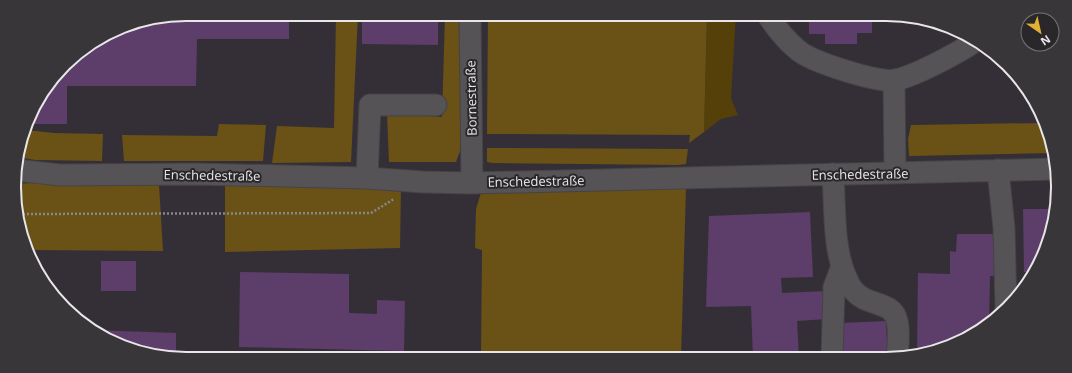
<svg xmlns="http://www.w3.org/2000/svg" width="1072" height="373" viewBox="0 0 1072 373" font-family="'Open Sans',sans-serif">
  <style>
    .built { fill: #342f37 }
    .green { fill: #55400a }
    .forest { fill: #6a5116 }
    .building { fill: #5d3d69 }
    .lines { fill: none; stroke-linecap: round; stroke-linejoin: round }
    .minor-casing { stroke: #454346; stroke-width: 23 }
    .path { stroke: #89878a; stroke-width: 2.5; stroke-dasharray: 2 2; stroke-linecap: butt }
    .minor { stroke: #565357; stroke-width: 21 }
    .labels { text-anchor: middle; stroke-width: 4; stroke-linejoin: round; paint-order: stroke }
    .street-label { font-size: 13px; fill: #e8e6e9; stroke: #29272a }
    .rim { fill: none; stroke: #e8e6e9; stroke-width: 2 }
  </style>
  <rect width="100%" height="100%" fill="#29272a"/>
  <!-- built -->
  <path class="built" d="M187,14h698l45,6 60,30 45,50 21,64 -4,67 -17,42 -36,43 -37,25 -54,16 -721,2 -45,-6 -52,-23 -47,-47 -23,-52 -5,-67 17,-54 41,-53 48,-30z"/>
  <!-- green -->
  <path class="green" d="M707,14h29l-5,84 7,17 -17,4 -17,13z"/>
  <!-- forest -->
  <path class="forest" d="M336,14h22l-7,148 -79,1 5,-37 57,2z
    M445,14h16l-1,137 -4,11h-67l-2,-49 55,4z
    M488,14h219l-3,118 -15,11 1,-8 -203,-1z
    M1042,123l11,30 -144,3 -1,-17 3,-14z
    M219,124l47,1 -3,36h-139l-2,-26 95,1z
    M26,130l28,3 49,1 -1,27 -67,-1 -17,-3z
    M487,148l201,1 -2,15 -8,1 -185,-2 -6,-1z
    M44,182l115,2 4,67 -134,-1 -9,-19 -3,-47z
    M225,184l176,1 -1,63 -175,4z
    M483,186l203,2 -5,170h-200l1,-108 -7,-2 1,-39z"/>
  <!-- building -->
  <path class="building" d="M187,14h102v25h-92l-1,47h-129v38h-39l4,-14 41,-53 48,-30z
    M362,14h76v31l-76,-1z
    M809,14h63v19h-15v11h-32v-10h-16z
    M930,20l17,8h-17z
    M1023,209h31l-2,22 -4,11h-3l1,5 -11,25h-11z
    M810,212l3,65 -32,1 1,15 44,-2 1,28 -30,2 2,37h-46l-2,-52 -45,1 3,-91z
    M957,234h38l-1,42h-4l-1,47 -27,18 -45,14 1,-82 32,1v-23l6,1z
    M101,261h35v30h-35z
    M240,272l109,2v39l28,1v-14l28,1 -1,50 -165,-4z
    M886,321l2,37h-45l-1,-35z
    M92,330l84,3v25l-34,-5z"/>
  <g class="lines">
    <!-- minor casing -->
    <g class="minor-casing">
      <path id="minor" d="M470,14l2,169
        M767,14c9,14 18,26 32,37 14,11 78,32 96,29 18,-3 63,-27 79,-38
        M894,80l1,93
        M16,170l44,5 136,-1 171,4 56,4 49,1 584,-14
        M998,170l6,58 2,80
        M833,174c2,32 0,75 13,103 3,8 9,17 17,21 12,7 31,6 34,23 3,11 1,25 0,37
        M367,178l3,-73h66
        M832,358l2,-71 8,-21"/>
    </g>
    <!-- path -->
    <path class="path" d="M19,214l352,-1 23,-14"/>
    <!-- minor -->
    <use href="#minor" class="minor"/>
  </g>
  <g class="labels">
    <!-- street labels -->
    <g class="street-label">
      <text transform="translate(471 98) rotate(-91)" y="5">Bornestraße</text>
      <text transform="translate(860 174) rotate(-1)" y="5">Enschedestraße</text>
      <text transform="translate(212 175) rotate(1)" y="5">Enschedestraße</text>
      <text transform="translate(536 181) rotate(-1)" y="5">Enschedestraße</text>
    </g>
  </g>
  <!-- crop -->
  <path d="M0 0H1072V373H0ZM186 21H886A165 165 0 0 1 1051 186V187A165 165 0 0 1 886 352H186A165 165 0 0 1 21 187V186A165 165 0 0 1 186 21Z" fill="#383639" fill-rule="evenodd"/>
  <path class="rim" d="M186 21H886A165 165 0 0 1 1051 186V187A165 165 0 0 1 886 352H186A165 165 0 0 1 21 187V186A165 165 0 0 1 186 21Z"/>
  <!-- north arrow -->
  <g transform="translate(1040 32) rotate(146)"><circle r="19" fill="#29272a" stroke="#757376"/>
  <path d="M0-3L7 15L0 10L-7 15Z" fill="#e2af34"/>
  <text y="-6" font-size="11" font-weight="bold" text-anchor="middle" fill="#e8e6e9">N</text>
  </g>
</svg>
